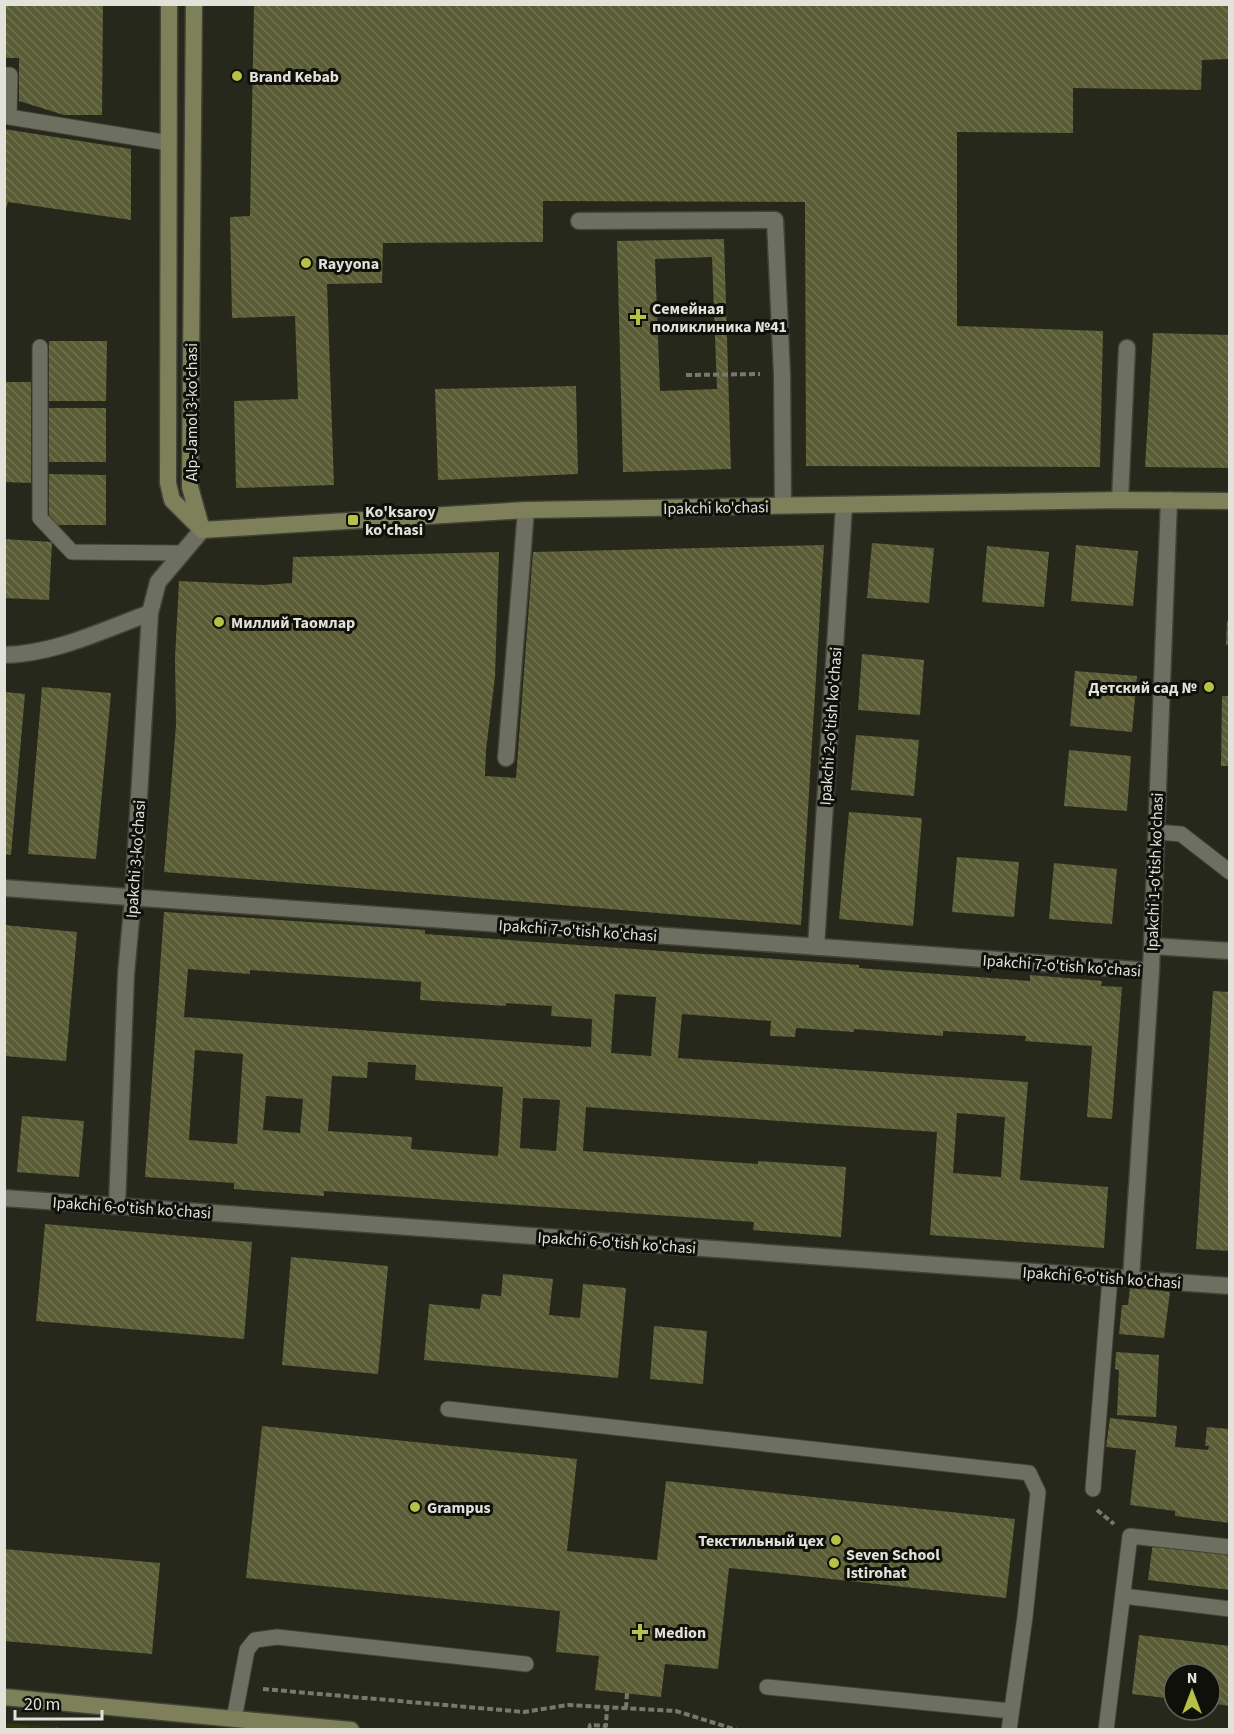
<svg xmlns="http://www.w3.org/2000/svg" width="1234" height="1734" viewBox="0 0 1234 1734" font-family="'Source Sans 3',sans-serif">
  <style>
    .forest { fill: url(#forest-firs) }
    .building { fill: url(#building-back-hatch); fill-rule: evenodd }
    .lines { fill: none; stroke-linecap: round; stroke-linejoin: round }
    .service-casing { stroke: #414238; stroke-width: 17 }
    .minor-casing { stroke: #414238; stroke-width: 19 }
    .secondary-casing { stroke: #414238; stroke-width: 19 }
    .path { stroke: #78796e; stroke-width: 4; stroke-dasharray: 6 3; stroke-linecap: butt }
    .service { stroke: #6d6f60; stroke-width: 15 }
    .minor { stroke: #6d6f60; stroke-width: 16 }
    .secondary { stroke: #7d8058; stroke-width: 16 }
    .poi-dot { fill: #b8c147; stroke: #0f100a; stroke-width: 2 }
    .labels { text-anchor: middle; stroke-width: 6; stroke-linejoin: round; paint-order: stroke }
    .poi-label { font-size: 16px; font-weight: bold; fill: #e1e2da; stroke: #0f100a; text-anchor: start }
    .street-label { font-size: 16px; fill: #e1e2da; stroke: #0f100a }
  </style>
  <defs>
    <pattern id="forest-firs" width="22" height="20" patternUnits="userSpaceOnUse" patternTransform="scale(1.5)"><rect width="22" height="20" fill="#32340e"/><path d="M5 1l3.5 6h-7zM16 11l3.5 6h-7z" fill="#4f5130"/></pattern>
    <pattern id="building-back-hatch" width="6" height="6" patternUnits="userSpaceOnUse" patternTransform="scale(1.5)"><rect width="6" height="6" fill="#595c34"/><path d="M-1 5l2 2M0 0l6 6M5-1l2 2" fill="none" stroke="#717351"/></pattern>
  </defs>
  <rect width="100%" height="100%" fill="#26281b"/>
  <!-- forest -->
  <path class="forest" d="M4,1723h1l76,6h-76z"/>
  <!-- building -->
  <path class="building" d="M4,4h99l-1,111h-38l-45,-14v-43h-15z
    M254,4h976v55l-28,1 -1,30 -128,-2v45l-116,-1v194l146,5 -3,136 -294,-1 -1,-264 -262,-1v41l-160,1 -1,40 -55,1 7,201 -98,3 -2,-87 64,-2 -3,-83 -63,2 -2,-101 20,-1z
    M4,129l127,20v71l-123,-18 -4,13z
    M724,239l7,230 -108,3 -6,-231zM712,257l5,132 -57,2 -5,-132z
    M1153,333l77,2v133l-85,-1z
    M49,341h58l-1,60h-57z
    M4,382h27v101l-27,-1z
    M576,386l2,88 -140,6 -3,-91z
    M49,408h57v54h-57z
    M49,474l57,1v50h-57z
    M4,539l48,3 -3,58 -45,-2z
    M872,543l62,5 -5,55 -62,-5z
    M824,545l-23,380 -637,-53 12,-147 -1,-67 4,-77 84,4 29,-2 1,-26 206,-5 -4,125 -9,73 -1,26 31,2 17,-226z
    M1076,545l62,6 -5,55 -62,-5z
    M987,546l62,6 -5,55 -62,-5z
    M1227,621h3v24h-4z
    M862,654l62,6 -4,55 -62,-5z
    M1075,671l62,5 -5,56 -62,-6z
    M42,687l69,6 -15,166 -68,-5z
    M5,692l20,2 -14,161 -6,-1z
    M1222,696h8v70h-9z
    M856,735l63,5 -5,56 -63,-6z
    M1069,750l62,6 -4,55 -63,-5z
    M849,812l73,6 -9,108 -74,-7z
    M957,857l62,5 -5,55 -62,-5z
    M1054,863l63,6 -5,55 -63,-5z
    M164,912l261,18v4l434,31v3l171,13v-6l72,6 -1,5 21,1 -10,132 -25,-2 5,-71 -67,-5 1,-5 -83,-5v5l-89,-7v3l-58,-4 -1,9 -25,-1 1,-15 -89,-7 -4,44 350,24 -8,98 88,7 -4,61 -174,-13 7,-103 -88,-6 -263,-19 -3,44 175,13v-3l88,6 -5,70 -88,-7 1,-8 -430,-31v5l-90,-7v-6l-89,-6zM188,969l62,5v-4l171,12 -1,18 86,6v-3l46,3 -1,10 41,3 -1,28 -407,-30zM615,994l41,3 -5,59 -40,-3zM195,1050l48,4 -6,90 -48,-4zM368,1062l48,3 -1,15 88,7 -5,69 -87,-7 1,-12 -84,-6 4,-55 35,2zM266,1096l37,3 -3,34 -37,-3zM523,1098l37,2 -4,51 -36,-3zM957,1113l48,4 -4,60 -48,-4z
    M4,925l73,7 -11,129 -62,-5z
    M1213,991l17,1v259l-34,-2z
    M22,1116l62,5 -5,56 -62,-5z
    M45,1224l207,18 -8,97 -208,-18z
    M291,1257l97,9 -10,108 -96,-9z
    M503,1274l50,5 -4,36 31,3 3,-34 43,4 -8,90 -194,-18 5,-56 51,5 2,-15 19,2z
    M1130,1287l40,5 -6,46 -45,-4 3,-29h6z
    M654,1326l53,5 -4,53 -53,-5z
    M1116,1352l43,3 -3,62 -39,-2 2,-45 -4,-1z
    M1110,1418l67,8 -2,21 33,3 1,-4h-4l2,-19 23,2v94l-55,-7v-5l-45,-6 6,-55 -30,-3z
    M262,1426l315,33 -10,92 90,9 9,-79 349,38 -9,79 -277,-30 -11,101 -53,-5 -4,33 -66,-7 4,-34 -43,-4 4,-41 -314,-33z
    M1153,1542l77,10v38l-82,-10z
    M4,1549l156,14 -8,91 -148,-13z
    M1139,1635l91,11v60l-20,-3v-29h-36v25l-42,-5z"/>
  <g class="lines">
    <!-- service casing -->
    <g class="service-casing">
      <path id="service" d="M4,75h6l-1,42 160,26
        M40,347v171l32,34 110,1
        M1156,832l25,2 49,38
        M448,1409l581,64 9,19 -13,125 -16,113
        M1093,1489l17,-211
        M1123,1596l107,13
        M767,1687l244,24
        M234,1719l13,-69 8,-10 22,-3 249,27
        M1106,1730l24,-194 100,11"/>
    </g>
    <!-- minor casing -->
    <g class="minor-casing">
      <path id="minor" d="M579,221l196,-1 7,154 1,131
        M1120,500l7,-152
        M4,655c51,-1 99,-25 146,-42
        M506,758l20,-248
        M4,888l1147,83
        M1152,946l78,5
        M816,947l28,-442
        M4,1198l1226,88
        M117,1206l9,-232 7,-76 17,-285 8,-31 44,-52
        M1131,1279l20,-308 18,-471"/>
    </g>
    <!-- secondary casing -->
    <g class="secondary-casing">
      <path id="secondary" d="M169,4l-1,479 4,17 30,30
        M194,4l-4,483 12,43
        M202,530l324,-20 594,-10 110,1
        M4,1697l347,33"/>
    </g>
    <!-- path -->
    <path class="path" d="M686,375l74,-1
      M1097,1510l17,14
      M263,1689l261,23 44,-7 108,6 61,19
      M626,1708l1,-15
      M589,1730l1,-5 16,1 1,-19"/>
    <!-- service -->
    <use href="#service" class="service"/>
    <!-- minor -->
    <use href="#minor" class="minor"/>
    <!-- secondary -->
    <use href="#secondary" class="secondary"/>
  </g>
  <!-- markers -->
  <g class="poi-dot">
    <circle cx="237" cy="76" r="6"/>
    <circle cx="306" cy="263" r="6"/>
    <path d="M635 308h6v6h6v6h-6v6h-6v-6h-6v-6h6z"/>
    <rect x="347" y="514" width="12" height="12" rx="3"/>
    <circle cx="219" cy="622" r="6"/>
    <circle cx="1209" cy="687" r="6"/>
    <circle cx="415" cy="1507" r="6"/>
    <circle cx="836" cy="1540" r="6"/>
    <circle cx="834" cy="1563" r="6"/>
    <path d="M637 1623h6v6h6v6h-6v6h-6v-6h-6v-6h6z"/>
  </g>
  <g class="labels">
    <!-- poi labels -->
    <g class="poi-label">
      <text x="249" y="82">Brand Kebab</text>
      <text x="318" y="269">Rayyona</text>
      <text x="652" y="314">Семейная<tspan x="652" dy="18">поликлиника №41</tspan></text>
      <text x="365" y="517">Ko'ksaroy<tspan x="365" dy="18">ko'chasi</tspan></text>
      <text x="231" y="628">Миллий Таомлар</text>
      <text x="1197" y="693" text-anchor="end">Детский сад №</text>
      <text x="427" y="1513">Grampus</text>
      <text x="824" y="1546" text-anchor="end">Текстильный цех</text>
      <text x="846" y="1560">Seven School<tspan x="846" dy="18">Istirohat</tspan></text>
      <text x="654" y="1638">Medion</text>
    </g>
    <!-- street labels -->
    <g class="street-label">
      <text transform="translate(191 412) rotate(-90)" y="6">Alp-Jamol 3-ko'chasi</text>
      <text transform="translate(716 507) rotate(-1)" y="6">Ipakchi ko'chasi</text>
      <text transform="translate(830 726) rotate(-86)" y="6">Ipakchi 2-o'tish ko'chasi</text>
      <text transform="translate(135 859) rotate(-86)" y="6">Ipakchi 3-ko'chasi</text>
      <text transform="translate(1154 872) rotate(-88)" y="6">Ipakchi 1-o'tish ko'chasi</text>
      <text transform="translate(578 930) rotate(4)" y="6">Ipakchi 7-o'tish ko'chasi</text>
      <text transform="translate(1062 965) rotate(4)" y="6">Ipakchi 7-o'tish ko'chasi</text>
      <text transform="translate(132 1207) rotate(4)" y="6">Ipakchi 6-o'tish ko'chasi</text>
      <text transform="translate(617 1242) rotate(4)" y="6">Ipakchi 6-o'tish ko'chasi</text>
      <text transform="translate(1102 1277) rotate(4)" y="6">Ipakchi 6-o'tish ko'chasi</text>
    </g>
  </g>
  <!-- border -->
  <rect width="1234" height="1734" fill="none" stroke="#e1e2da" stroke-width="12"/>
  <!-- north arrow -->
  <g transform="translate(1192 1692)"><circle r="28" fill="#0f100a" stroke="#63645d" stroke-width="1.5"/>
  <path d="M0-4.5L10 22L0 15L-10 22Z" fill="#b8c147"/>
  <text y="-9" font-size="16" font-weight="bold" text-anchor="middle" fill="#e1e2da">N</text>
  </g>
  <!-- scale -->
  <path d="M15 1710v9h87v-9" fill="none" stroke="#e1e2da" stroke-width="3"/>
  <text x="24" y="1710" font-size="18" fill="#e1e2da" stroke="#0f100a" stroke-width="4.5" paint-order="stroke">20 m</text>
</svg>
